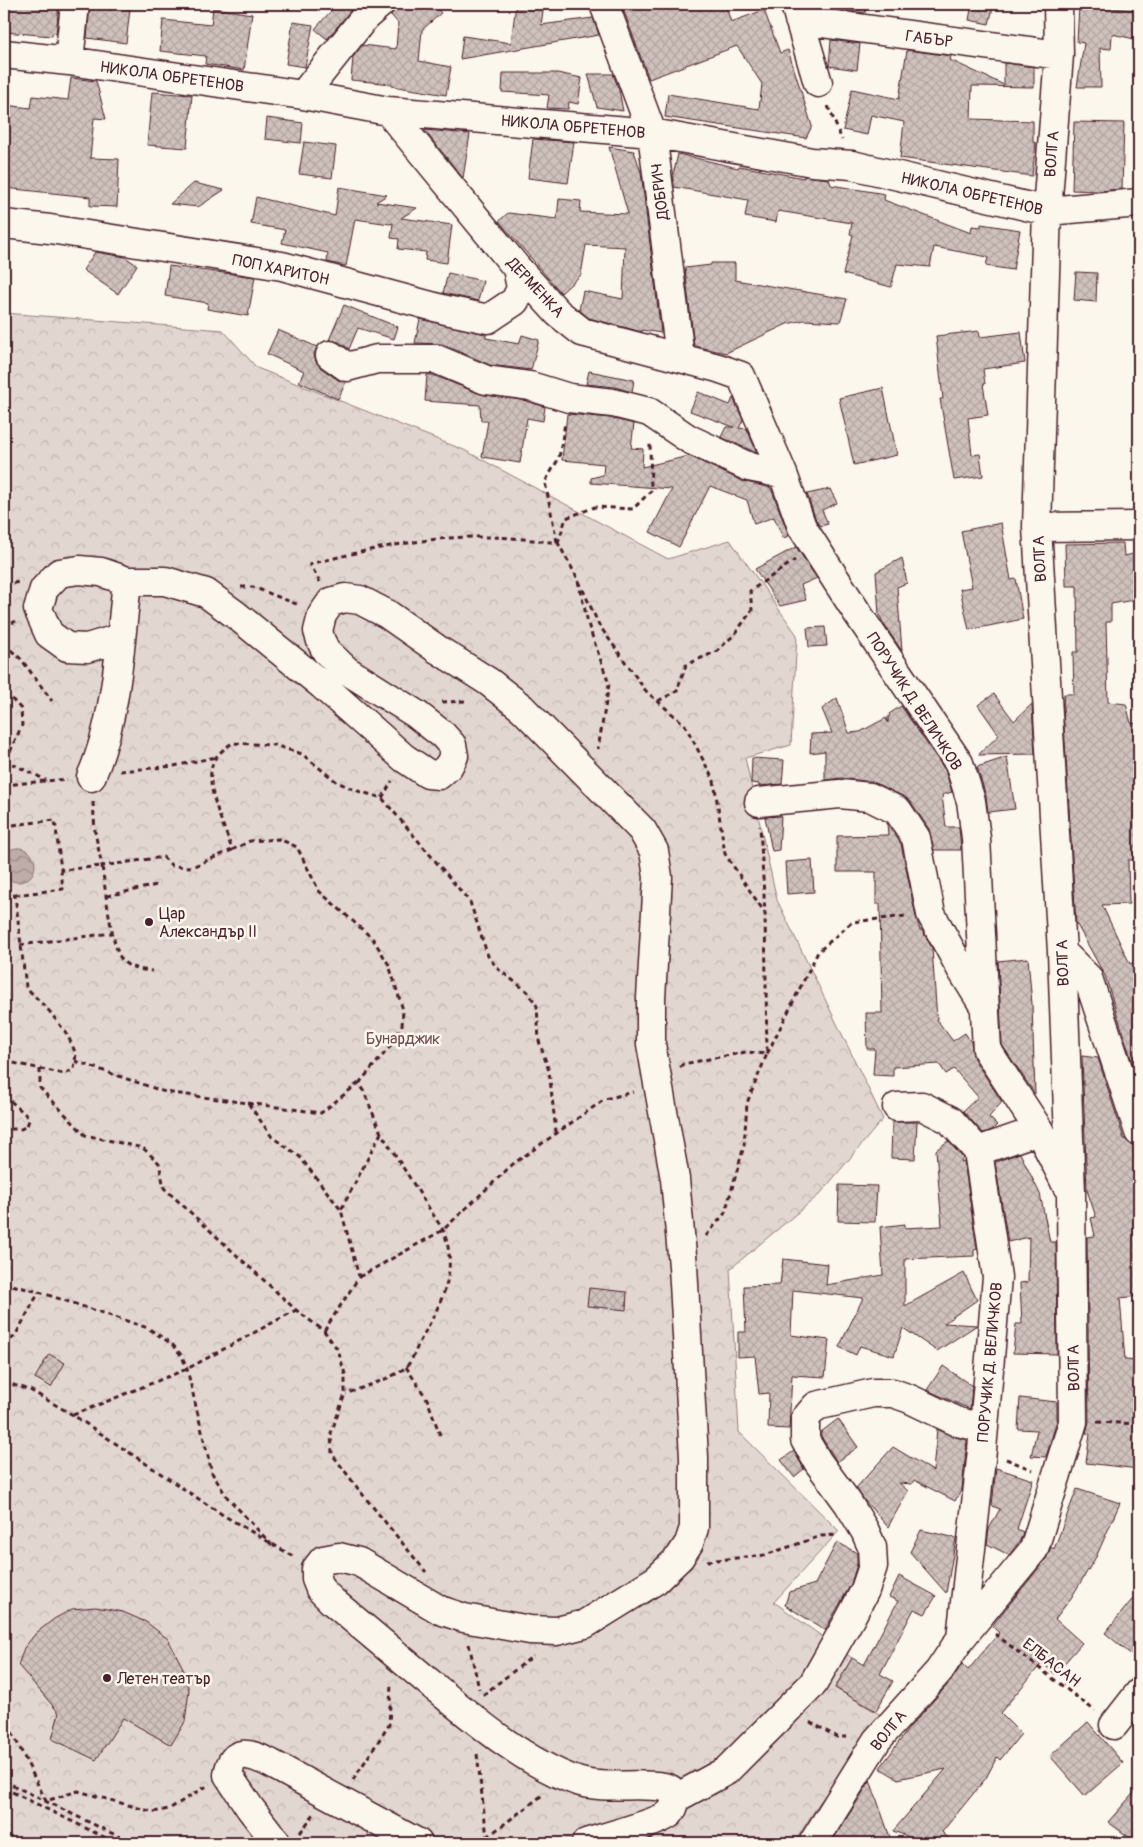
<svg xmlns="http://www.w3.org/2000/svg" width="1143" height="1847" viewBox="0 0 1143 1847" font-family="Pangolin,sans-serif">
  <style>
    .park { fill: url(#park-crowns); stroke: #967b7e }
    .water { fill: url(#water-waves); stroke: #907477 }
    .building { fill: url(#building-cross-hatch); stroke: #4a1f2b }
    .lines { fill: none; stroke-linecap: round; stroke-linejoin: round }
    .minor-casing { stroke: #4a1f2b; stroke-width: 31 }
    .path { stroke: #4a1f2b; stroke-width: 3; stroke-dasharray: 5 4; stroke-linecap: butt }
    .minor { stroke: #fbf7ec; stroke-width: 28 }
    .poi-dot { fill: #4a1f2b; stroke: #fbf7ec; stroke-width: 2 }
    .labels { text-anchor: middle; stroke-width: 5; stroke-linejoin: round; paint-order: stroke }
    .street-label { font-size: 16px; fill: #4a1f2b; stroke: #fbf7ec }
    .poi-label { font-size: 16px; fill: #4a1f2b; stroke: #fbf7ec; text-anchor: start }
    .park-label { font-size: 16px; fill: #704d54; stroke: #fbf7ec }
  </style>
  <defs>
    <pattern id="park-crowns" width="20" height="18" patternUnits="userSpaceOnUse" patternTransform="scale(1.25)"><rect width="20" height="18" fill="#e2d7d0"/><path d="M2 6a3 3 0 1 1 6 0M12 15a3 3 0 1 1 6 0" fill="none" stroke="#c3b8b3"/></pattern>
    <pattern id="water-waves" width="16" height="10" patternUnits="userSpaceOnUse" patternTransform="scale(1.25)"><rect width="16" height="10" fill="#bfadaa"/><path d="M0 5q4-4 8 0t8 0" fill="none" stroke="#9d8c8b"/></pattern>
    <pattern id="building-cross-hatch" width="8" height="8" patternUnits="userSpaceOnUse" patternTransform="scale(1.25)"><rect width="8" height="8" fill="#cfc2bc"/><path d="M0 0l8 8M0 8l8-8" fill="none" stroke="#b3a6a2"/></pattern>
  </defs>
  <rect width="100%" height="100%" fill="#fbf7ec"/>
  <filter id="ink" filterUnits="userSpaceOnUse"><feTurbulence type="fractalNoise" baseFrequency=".02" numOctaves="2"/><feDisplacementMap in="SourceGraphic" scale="10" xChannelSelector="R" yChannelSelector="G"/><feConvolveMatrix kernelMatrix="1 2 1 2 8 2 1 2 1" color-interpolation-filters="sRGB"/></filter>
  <g filter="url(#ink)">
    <!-- park -->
    <path class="park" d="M4,313l219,17 34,38 207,82 204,109 62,-19 67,95 -6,110 -46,13 32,142 106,219 -63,75 -90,75 9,163 100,99 -65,71 78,56 -17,30 53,31 -68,83 -26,41h-790z"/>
    <!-- water -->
    <path class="water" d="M1 865a17 17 0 1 1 34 0a17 17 0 1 1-34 0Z"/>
    <!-- building -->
    <path class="building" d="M4,4h55l-3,30 -3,-1 -1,3 -48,-4z
      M90,4l40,5 -4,34 -39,-5z
      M337,4h19l-29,35 -12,-10z
      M399,4h34l8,9 -19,17 -3,31 32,6 -5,28 -54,-9v-2l-41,-4 2,-23 9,-12 34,4 2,-26 -7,-8z
      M516,4h28l-3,21 52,-7 6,17 -139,24 3,-23 48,7z
      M637,4h88l6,18 33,-12 16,43 8,-3 24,76 -6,12 -141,-21 3,-23 91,15 3,-25 -25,-38 -88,33 -26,-70z
      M836,4h30l-1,9 -29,-4z
      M972,4h22l-5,20 -20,-4z
      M1079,6l60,4v30l-27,-6 -1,15 -11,-1 1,39h-24l7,-44 -7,-1z
      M213,8l39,6 -8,56 -39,-6 1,-8 -46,-5 3,-31 48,5z
      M293,22l20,3 -8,42 -19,-3z
      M831,40l29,4 -3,26 -28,-4z
      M907,50l44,6 -1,4 54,25v-22l30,4v20l-62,-1 -1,33 62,2v21l3,1 -4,33 -132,-18 4,-36 -33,-7 -4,20 -24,-5 9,-41 47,10z
      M503,73h54l25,5 -4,26 -9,-2 -1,7 -21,-1 2,-13 -47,-3z
      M588,74h25l6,16 4,21 -26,-4z
      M71,78l25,3 10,38 -12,-1 -4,40 29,1 -2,48 -27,-1v-9l-86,-9v-83l27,3 2,-12 35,4z
      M152,92l40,3 -5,53 -40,-3z
      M267,118l36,5 -2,20 -36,-4z
      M1074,122l50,1 -2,66 -24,2 -26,-1z
      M425,130l45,4 -7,44 -38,-47z
      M533,139l41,3 -6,41 -40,-5z
      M304,142l32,4 -4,32 -33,-4z
      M609,147l25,4 7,21 20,161 -19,-3v2l-53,-14 -10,-8 4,-19 40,8 2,-52 -39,-2 -5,30 -20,18 -62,-72 9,-8 49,6 2,-20 22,2 -1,11 48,2z
      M678,154l60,14 1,-2 65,12v-2l25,3 2,6 54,9 -1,6 87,33 1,-7 9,1v-3l39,6 -7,40 -27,-4 2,-9 -54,-10 -4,20 -33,-3 -6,23 -48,-13 10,-39 -3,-1 2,-11 -74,-12 -2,11 -31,-5 3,-17 -74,-13 -1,-12z
      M194,183l30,7 -26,17 -28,-3z
      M339,187l48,8 -11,7 41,6 -16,10 51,7 -5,38 -22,-3 1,-8 -28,-3 1,-10 -8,-1 2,-15 -3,1 -35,-5 -9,47 -19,-4 1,-9 -46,-10 3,-13 -34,-6 5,-27 79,19z
      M95,252l30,5 12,8 -19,29 -35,-24z
      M711,263h24v17l112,19 -7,23 -36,-2 -17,4 -61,29 -32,-7 -9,-78 26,-3z
      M169,266l86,11 -7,39 -41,-7 1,-6 -43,-7z
      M1076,272l21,1 -1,29 -22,-2z
      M448,273l35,8 -5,20 -35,-8z
      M344,305l54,22 -4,12 -36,-11 -9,21 -10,-7 -10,-2z
      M420,319l66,15v4l33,6 3,-9 17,5 -8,30 -41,-5 -48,-21 -27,-1z
      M278,330l39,17 -3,7 2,8 5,6 17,12 8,2 -8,17 -39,-17 5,-11 -37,-17z
      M979,331l1,6 41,-5 4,31 -42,6 2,15h-2l5,31 -20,3 4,37 8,-1 3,22 -29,4 -14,-81h3l-7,-63z
      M589,371l45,9 -2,12 -17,-5 -29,-3z
      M427,375h6l47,19 47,7 18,6 -2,14 -16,-3 -7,45 -38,-6 6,-36h-7l-1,-16 -55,-4z
      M883,388l14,67 -43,10 -15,-67z
      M698,392l32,13 3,-7 10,22 -4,8 8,1 10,24 -36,-16 5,-10h8l-44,-16z
      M567,414l43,4 24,6 -3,24 12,1 -1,18 47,-11 53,25 29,7 18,48 -6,2 -9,-21 -20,7 -7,-24 -37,-14 -31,61 -29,-15 22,-43 -81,-6v-5l12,-3 1,-11 -42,-4z
      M830,489l7,14 -15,7 6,14 -8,2 -4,-6 -9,-26z
      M1001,523l10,57 5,-1 7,40 -54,11 -9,-41 12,-2 -11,-56z
      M1123,543l1,13 15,-3v46l-28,5v18h-5l2,80 18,2 5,19 8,1v136h-11l1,44 -27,1 28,59 9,-4v123l-34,-107 -29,-53 -13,-215 1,-14h10l-1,-42h5l-1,-66h-11l-1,-42z
      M796,547l21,31 -16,7 5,15 -26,6 -25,-37z
      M902,558l5,25 -10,4 5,64 -19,-28 -4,-9 -3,-42z
      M825,627l2,19 -18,1 -2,-19z
      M994,694l20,27 18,-17 3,50 -57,1 21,-20 -21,-30z
      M837,698l12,35 11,-1 26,-14 2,5v-6l2,-1 -1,-2 12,-8 44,64 7,22 -10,3 4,32h13l2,23h-27l-5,-21 -18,-27 -6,-5 -33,-15 -31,-4 -16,2v-29l-15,2 1,-19 21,-1 -10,-24z
      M1007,757l8,52 -27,3 -2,-16 -9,-29z
      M752,758l32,2 -2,24 -23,2v-2l-8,-1z
      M781,816l-2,34 -7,1 -7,-34z
      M887,823l14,21 15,73 4,13h2l10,18 5,72 16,21 12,-8 6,9 3,17 28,43 -13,15 8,8 -5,5 -9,3 -20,-22 15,-14 -24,-28 -8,5 -7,-10 -46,3v9l-20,-1 2,-26h-8l-1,-36h16l-2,-109h-4v-32h-39v-36l51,-1z
      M812,860l2,32 -27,2 -2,-32z
      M1028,958l4,46 3,90 -33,-49 -4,-84z
      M1082,1056l16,2 26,81 12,8 3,13v136l-19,2 5,62 14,1v108l-53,-6 4,-29 -4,-1 3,-11 -2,-185 8,-1 -4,-18 5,-1 -9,-27z
      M892,1122h25l-2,37 -24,-1z
      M948,1141l15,17 -3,4 4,-1 13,88 -3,1v6l-69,3v47l59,-33 13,27 -33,23 33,2 -40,26 -34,-23 -9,28 -34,-10 -4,9 -17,-8 24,-49 -70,-8 -2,45 38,5 -4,37 -33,-2 -3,54 -21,-1 1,-35 -10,1 -4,-38 -17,1v-25h8l-2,-46 36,-1 3,-26 45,5 -2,21 57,-10 -3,-48 25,-3v4l37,-2 -6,-76z
      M1020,1153l20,41 10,48h6l1,112 -44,-1 3,-29h6l-2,-41 8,-1 1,-45 -21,5 -13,-80z
      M839,1185l38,1 -2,36 -37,-1z
      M589,1288l38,4 -1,18 -39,-4z
      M49,1354l16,9 -14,24 -16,-9z
      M943,1366l29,20 -2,23 -43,-19z
      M1020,1398l37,4v18l-11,37 -15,-1 6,-26 -19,-1z
      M838,1419l20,28 -21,15 -16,-26v-4z
      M937,1429l14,7 16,4 -5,49 -7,12 -41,-21 -2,4 -13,-1 9,8 -20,36 -23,-26 -9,-13 37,-41 40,24z
      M794,1451l10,18 -10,8 -13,-17z
      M996,1468l37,12 -16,49 6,3 -3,9 -11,14 -22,-11 2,-15 11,-20 -8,-3z
      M1077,1489l43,14 -24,54 -25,41 -16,21 27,24 -27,31 -13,-11 -42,50 21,21 -21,26 -3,-3 -11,21 -44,54 12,11h-28l-33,-12 53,-62 -48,10 -18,-11 29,-40 42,-47 11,-17 6,6 31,-37 -7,-7 54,-67 5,-12 3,2z
      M921,1530l35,8 -10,55 -36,-41z
      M837,1542l20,11v11l-6,20 -26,46 -40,-25 4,-13 26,-8z
      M899,1576l37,20 -11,18 -11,-5 -34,65 13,7 -17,30 -41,-23 17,-30 12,7 34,-64 -9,-4z
      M1139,1591v70l-34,-28z
      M96,1607l27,5 23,10 22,17 14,27 7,24 -4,32 -14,23 -48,-27 -27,42 -44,-21 7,-26 -41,-48 6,-17 12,-15 18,-14 18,-10z
      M1088,1722l35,41 -38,33 -35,-40z
      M870,1780l22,63h-61l39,-62z
      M1139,1787v56h-2l-29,-21z"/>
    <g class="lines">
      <!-- minor casing -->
      <g class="minor-casing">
        <path id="minor" d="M604,4l48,129 28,224
          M795,5l23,78
          M799,20l260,35
          M4,54l65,7 234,34 85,16 264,22 160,29 40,3 195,46 92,-8
          M69,61l6,-57
          M303,95l62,-78 15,-13
          M388,111l129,157 41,45 24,19 136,36 23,8 42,98 19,53 56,87 101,149 12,38 5,37 11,212 52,80 28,56
          M4,224l46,5 232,37 164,44 42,9 27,-18 6,-13 -4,-20
          M330,355l17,12 30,-8h59l50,21 44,6 39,12 44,5 36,9 40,27 60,28 34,7
          M1037,527l102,-1
          M120,638l-33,10 -20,-1 -18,-13 -11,-25 6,-20 15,-16 20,-3 22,2 26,9
          M91,777c26,-59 29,-132 36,-196h38l41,12 30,22 86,70 82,73 24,16 11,1 9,-8 6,-11 -2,-11 -9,-10 -27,-21 -70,-44 -20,-19 -5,-10 -3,-10 4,-16 9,-13 14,-4 15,2 27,14 50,35 52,33 33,26 120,122 12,21 4,26 -7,121v46l24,135 8,87 11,191v71l-5,15 -9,14 -24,23 -71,44 -28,7 -27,-1 -66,-12 -24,-8 -81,-48 -20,-5 -16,3 -7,9v10l4,10 12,12c35,29 70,59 105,88 41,34 89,74 140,92 28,9 58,1 87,6l6,2 6,9c-1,5 -2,11 -6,15 -9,9 -68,25 -84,30
          M759,802l81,-8 30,3 28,14 18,27 15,76 30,55 23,37
          M1062,952l26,26 51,154
          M897,1107l25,-1 28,14 28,31
          M978,1151l61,-21
          M961,1638l21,-188 15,-173 -19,-126
          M1114,1725l25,-32
          M676,1798l50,-27 87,-87 38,-67 14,-27 8,-24 -1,-19 -7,-16 -17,-28 -30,-41 -13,-22v-21l11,-13 57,-13h20l17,6 48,23 26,6
          M277,1843l-27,-35 -22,-33c4,-29 23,-21 42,-12l148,80
          M813,1843l64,-103 62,-69 22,-33 73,-89 39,-127 -2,-230 -9,-240 -25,-425 10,-316 12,-156 -1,-51"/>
      </g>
      <!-- path -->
      <path class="path" d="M828,106l14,34
        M557,542l-12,-60 14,-24 6,-35
        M558,543l8,-25 29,-11 38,2 18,-18 -1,-47
        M578,581l11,46 20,57 -11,65
        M320,582l-10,-18c57,-14 115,-28 175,-27 24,0 48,3 73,6l20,36 21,46 47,66 39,34 29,56 11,73 40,59
        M4,585l15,-3
        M241,587h12l46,18
        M4,627l12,-6
        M4,644l17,15 31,42
        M4,694l6,3 11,12 1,16 -16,36
        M658,701l19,-10 9,-26 31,-14 18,-17 17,-24 -2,-19 45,-31
        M442,702l26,-1
        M4,760l42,20
        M120,771l54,-5 42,-9
        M4,785l63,-6
        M382,798l10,-17
        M93,802l2,30 7,34 61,-9 9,9 20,1 40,-17c-7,-24 -33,-72 -15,-94 4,-5 10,-9 15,-13l42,2 28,9 35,28 18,8 27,8 88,104 18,54 10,13 30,23 9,14 2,35 10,30 7,61
        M4,826l51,-6 6,50 41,-4c3,19 9,83 21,95 6,7 19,9 29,10
        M232,850l18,-9 29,-2 18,8 22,44 54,48 16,26 14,45 -1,16 -13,22 -29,34 21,51 62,97c17,42 -3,75 -23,111 -4,8 -8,21 -15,27 -14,11 -42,19 -59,26
        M15,895l48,-6 -2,-19
        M4,896l11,-1 11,92 24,25 17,22 9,20 -2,15 -9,5 -61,-13
        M107,896l50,-11
        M20,945l92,-12
        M75,1061l90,31 83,11 24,34 28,20 41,53
        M680,1067l3,-3 63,-12 21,2 51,-102 34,-30 54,-6
        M40,1069v19l45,47 58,13 16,15 5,25 132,122 28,21 14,19 7,24v20l-14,39 1,21 27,36 67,82
        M4,1095l21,19 4,6 -2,6 -6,3h-17
        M248,1103l73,10 39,-31
        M706,1236l19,-23 19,-67 3,-43 20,-49 -2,-141 -5,-87
        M359,1277l84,-47 70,-66 92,-65 29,-7
        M4,1283l35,9 109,36 24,16 10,12 5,13 25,104 15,24 45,48
        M324,1331l35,-54 -18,-67 40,-77
        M4,1345l11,-9 24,-44
        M406,1367l21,32 13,36
        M4,1382l26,8 43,25 150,100 73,43
        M73,1415l114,-46 109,-59
        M1097,1422l42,2
        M1006,1459l27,11
        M707,1561l58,-6 56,-19 16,-1
        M995,1634l100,77
        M469,1644l10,45
        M483,1695l50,-39
        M4,1716l42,85 32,-10 75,21 16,-3 38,-23
        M810,1722l27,15h12
        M477,1754l10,83 3,6
        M353,1780l36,-55 2,-41
        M4,1781l128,62
        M4,1788l112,55
        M300,1833l14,-19
        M487,1837l57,-43"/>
      <!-- minor -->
      <use href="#minor" class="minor"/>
    </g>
  </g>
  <!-- markers -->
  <g class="poi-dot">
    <circle cx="149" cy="922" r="5"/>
    <circle cx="107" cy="1678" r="5"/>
  </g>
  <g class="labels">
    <!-- street labels -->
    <g class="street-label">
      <text transform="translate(929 38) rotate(8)" y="6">ГАБЪР</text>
      <text transform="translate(172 76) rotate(8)" y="6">НИКОЛА ОБРЕТЕНОВ</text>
      <text transform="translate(573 126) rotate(5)" y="6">НИКОЛА ОБРЕТЕНОВ</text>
      <text transform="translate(1051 154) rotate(-86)" y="6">ВОЛГА</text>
      <text transform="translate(659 192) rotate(-97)" y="6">ДОБРИЧ</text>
      <text transform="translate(972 193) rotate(13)" y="6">НИКОЛА ОБРЕТЕНОВ</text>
      <text transform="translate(281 269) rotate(12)" y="6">ПОП ХАРИТОН</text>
      <text transform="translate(536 287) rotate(47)" y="6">ДЕРМЕНКА</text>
      <text transform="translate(1039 559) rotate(-93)" y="6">ВОЛГА</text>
      <text transform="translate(915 701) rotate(57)" y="6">ПОРУЧИК Д. ВЕЛИЧКОВ</text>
      <text transform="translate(1062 963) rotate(-92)" y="6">ВОЛГА</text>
      <text transform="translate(989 1362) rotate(-85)" y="6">ПОРУЧИК Д. ВЕЛИЧКОВ</text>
      <text transform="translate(1073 1368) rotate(-91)" y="6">ВОЛГА</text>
      <text transform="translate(1052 1662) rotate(38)" y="6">ЕЛБАСАН</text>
      <text transform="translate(888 1730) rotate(-51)" y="6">ВОЛГА</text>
    </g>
    <!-- poi labels -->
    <g class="poi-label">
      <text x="159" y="919">Цар<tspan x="159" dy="18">Александър II</tspan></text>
      <text x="117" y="1684">Летен театър</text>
    </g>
    <!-- park labels -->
    <g class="park-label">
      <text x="403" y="1044">Бунарджик</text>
    </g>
  </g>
  <!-- margin -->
  <rect width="1143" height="1847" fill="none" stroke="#fbf7ec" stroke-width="20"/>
  <rect x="10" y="10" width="1123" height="1827" fill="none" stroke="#4a1f2b" stroke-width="2" filter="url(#ink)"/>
</svg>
